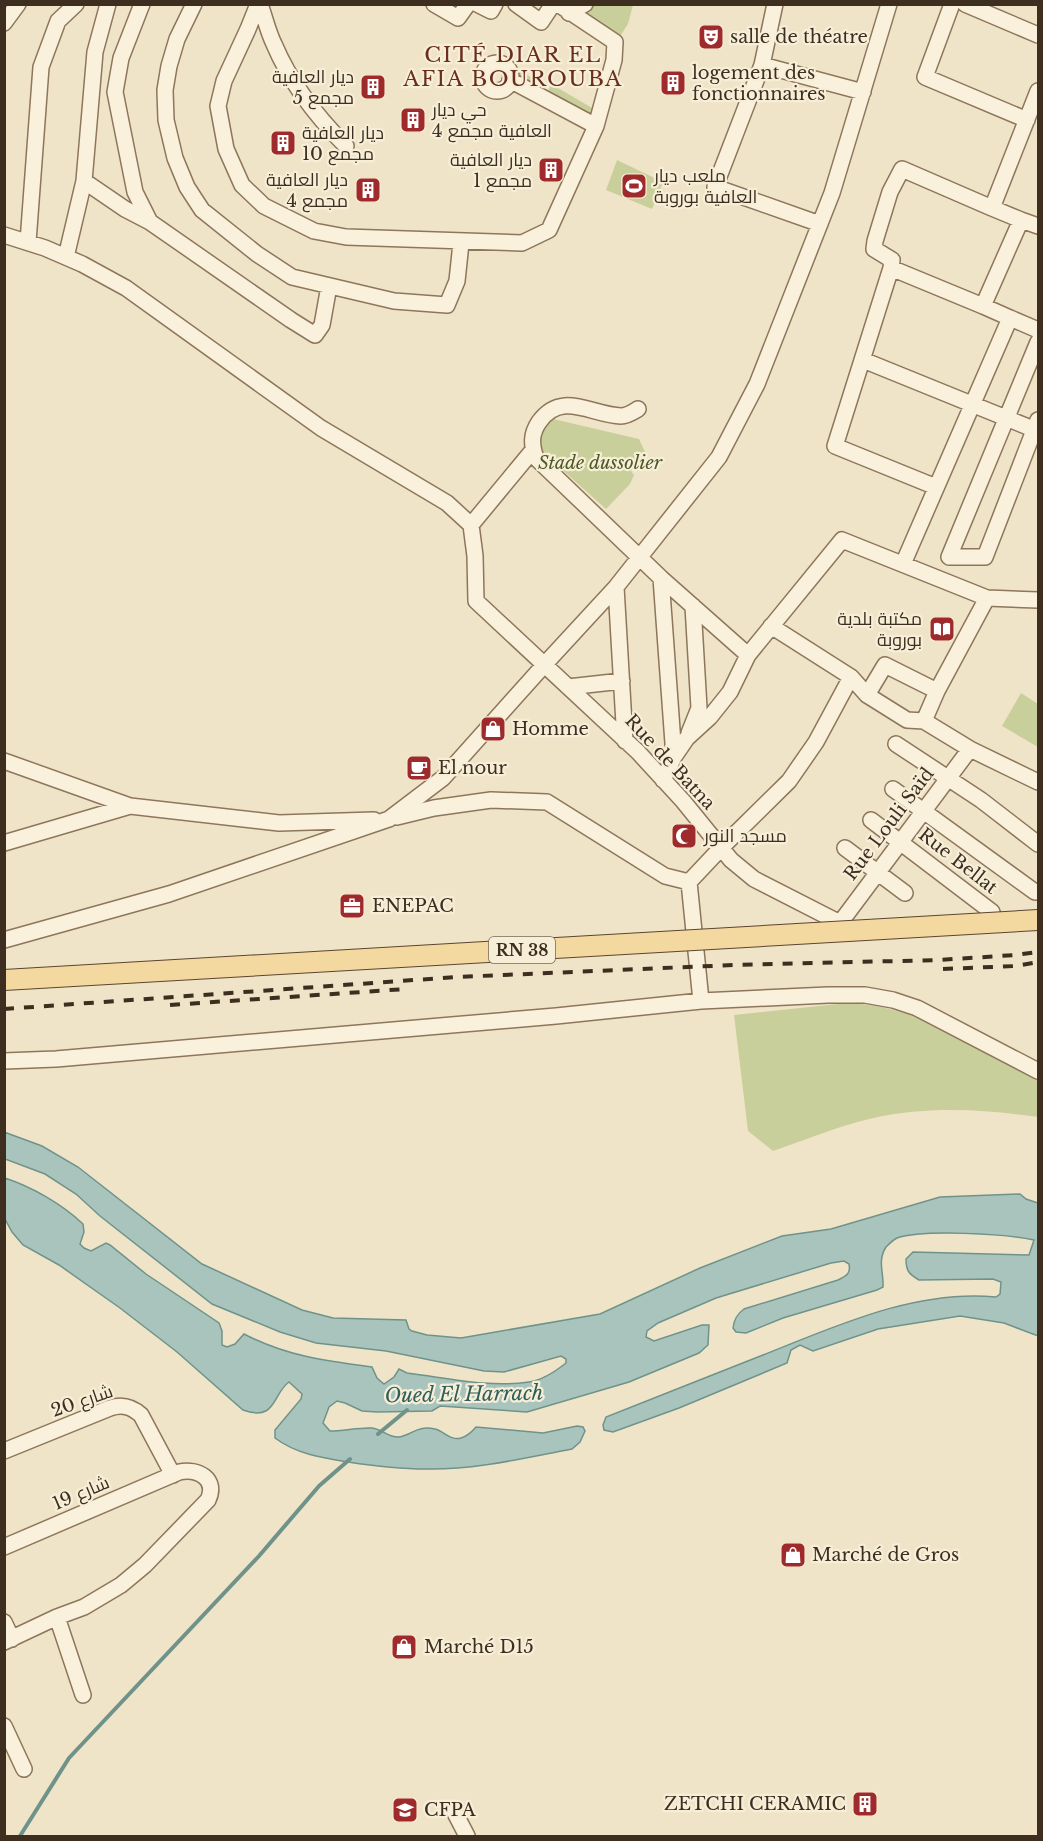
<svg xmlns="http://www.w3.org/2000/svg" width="1043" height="1841" viewBox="0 0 1043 1841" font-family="'Libre Baskerville',Cairo,serif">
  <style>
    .green { fill: #c9cf9b }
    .water { fill: #a9c4bc; stroke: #6f938a; stroke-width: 1.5 }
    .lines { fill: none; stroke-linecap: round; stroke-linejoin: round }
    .stream { stroke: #6f938a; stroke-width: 4 }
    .minor-casing { stroke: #8d765c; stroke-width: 18 }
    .minor { stroke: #faf1dc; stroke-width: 15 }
    .rail { stroke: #3d2e20; stroke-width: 4; stroke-dasharray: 10 10; stroke-linecap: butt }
    .major-bridge-casing { stroke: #5b4430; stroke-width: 22; stroke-linecap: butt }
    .major-bridge { stroke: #f3d9a0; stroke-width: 20 }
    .labels { text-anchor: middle; stroke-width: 4.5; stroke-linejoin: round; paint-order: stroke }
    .shield { fill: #f7eed8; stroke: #756857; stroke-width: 1.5 }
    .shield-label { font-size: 16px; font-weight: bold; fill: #3d2e20 }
    .poi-label { font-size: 18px; fill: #3d2e20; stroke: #f7eed8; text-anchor: start }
    .park-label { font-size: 18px; font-style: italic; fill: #4d5a26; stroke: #f7eed8 }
    .street-label { font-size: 18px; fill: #3d2e20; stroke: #f7eed8 }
    .water-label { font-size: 20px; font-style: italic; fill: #2f5d5a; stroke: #f7eed8 }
    .quarter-label { font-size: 21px; letter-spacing: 1.5px; fill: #6b2e1e; stroke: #f7eed8 }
  </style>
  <rect width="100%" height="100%" fill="#f0e4c8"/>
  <!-- green -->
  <path class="green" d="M590,5h43l-5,19 -9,14 -41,-26z
    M498,59l6,2 38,23 -4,6 -21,-12 2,-5 -23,-12 -11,6 -6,12 -4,-1c6,-10 10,-18 23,-19z
    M551,84l43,25 -2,5 -5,2 -40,-22z
    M617,160l46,22 -11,27 -46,-19z
    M549,418l90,21 7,15 -15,17 3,4 -4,9 -24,25 -67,-60v-16z
    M1021,693l17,11v43l-36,-21z
    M847,1003c69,2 132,44 191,75v39c-56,-8 -113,-11 -169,2 -33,8 -64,21 -96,32l-25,-20 -14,-116z"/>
  <!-- water -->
  <path class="water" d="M4,1132l38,14 36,21 124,97 100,46 31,8 73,2 3,9 3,2 15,4 34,3 139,-24 100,-46 82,-32 49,-7 109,-32 80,-3 6,5 12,4v133l-34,-13 -44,-7 -82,13 -65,22 -13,-6 -9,5 -4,13 -108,45 -66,24 -9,-2 -1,-5 3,-8c52,-21 105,-41 157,-62 73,-29 153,-66 233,-58l4,-3 1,-12 -8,-3 -74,1c-10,-6 -13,-9 -13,-21l7,-7 116,3 5,-15c-29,-6 -110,-11 -137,-2 -4,2 -8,6 -11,9 -9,14 -2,26 -3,40l-6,3 -94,28 -37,15 -10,-1 -3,-4c1,-9 4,-14 11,-19l94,-29c8,-4 13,-6 11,-16l-5,-3 -13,2 -115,35 -58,25 -11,8 -1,6 8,4 48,-16h7l-1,20 -9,8 -70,29 -102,30 -87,-6 -8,5 -55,1 -15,-1 -17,-8 -8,-2 -8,6 -6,16 7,8c13,0 31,-4 42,-3 10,1 17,10 27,9 13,-2 18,-12 36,-8 9,2 15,12 26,9 6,-2 11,-6 15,-11l67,6 34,-7 6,1 2,4 -5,11 -8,7c-48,9 -97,21 -146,20 -26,0 -52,-3 -78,-7 -25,-4 -52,-8 -73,-24v-8l26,-31 1,-5 -13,-12c-17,12 -12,40 -46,28l-66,-58 -57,-44 -61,-43 -36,-20 -11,-13 -7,-13v-41c27,9 57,26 78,46l1,8 -4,12 4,4 7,3 15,-8 4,2 36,29 73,49 3,8v14l5,2 8,-3 9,-10c42,22 82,27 128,33l5,11 7,6 10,-7 5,-8 8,4c41,5 81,15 122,9 14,-2 27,-11 37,-19v-4l-5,-3 -57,16 -20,-1 -98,-20 -70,-8 -36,-11 -68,-28 -112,-88 -24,-22 -31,-20 -40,-15z"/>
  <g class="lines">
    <!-- stream -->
    <path class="stream" d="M378,1434l29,-24
      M20,1836l49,-78 190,-202 60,-70 31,-27"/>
    <!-- minor casing -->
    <g class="minor-casing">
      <path id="minor" d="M108,4l-13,48 -11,129 41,28 25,13
        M142,4l-21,54 -6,34 20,100 15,30 141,98 24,15 7,-10 7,-39
        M194,4l-17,35 -8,27 -4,24 1,30 9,38 12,29 15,23 55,44 35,23 102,24 53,4 10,-24 4,-38
        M258,4l-10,25 -24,52 -6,25 8,43 16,36 22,21 50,25 32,6 176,6 27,-13 47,-104 18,-66 1,-18 -57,-38
        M260,4c5,14 8,28 14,40 16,38 43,73 72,102
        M434,4l24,14 10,-14
        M477,4l14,7 4,-7
        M516,4l25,18 12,-18
        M775,4l-13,61 -47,122 105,37
        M952,4l-27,73 102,43
        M965,4l73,31
        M569,13l16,-9
        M4,23l14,-19
        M483 77a14 14 0 1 1 28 0a14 14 0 1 1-28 0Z
        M762,65l101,27
        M510,80l86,46
        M1021,220l17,6
        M4,235l41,13 37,16 44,24 195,140 126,75 24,22 4,31 1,45 162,151 45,49 48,59 23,19 86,44 130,-174
        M28,242l13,-175 17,-46 18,-17
        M66,257l18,-76
        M891,268l92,38
        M1010,318l28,12
        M1038,342l-89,215h36l53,-137
        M863,360l175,71
        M638,409c-5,3 -11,7 -17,7 -30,-1 -59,-26 -82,6 -8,12 -8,22 -3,36l125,120 87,77
        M936,487l-101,-41 56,-178 1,-8 -18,-11 1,-8 15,-49 12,-23 90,39
        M471,525l62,-75
        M903,564l107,-246 -27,-12 38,-86 -29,-12 46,-117
        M661,578l13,179
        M616,587l9,154
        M987,598l-50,93 -13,30 46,28 68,33
        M771,626l80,51 16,18 40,25 17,1
        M568,687l54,-6
        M867,695l18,-30 52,26
        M689,733l10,-25 -6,-102
        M896,744l85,56 57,44
        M4,761l126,45 149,17 95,-3
        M663,780l11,-23 13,-19 23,-21 20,-25 18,-37 94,-115 145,58 51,2
        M893,789l142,103
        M397,817l37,-9 57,-8 56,2 118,74 24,6 32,-34 68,-67 27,-39 35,-65
        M871,820l121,92
        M4,843l126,-37
        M845,848l60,45
        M689,882l12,119
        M4,940l165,-46 220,-75 54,-41 102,-114 71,-77 103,-130 38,-73 75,-191 57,-189
        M4,1061l52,-2 500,-43 145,-15 127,-6h37l28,5 24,8 121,63
        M4,1451l106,-43c12,-4 21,-2 31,7l32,60
        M4,1547l175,-75c19,-4 39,7 29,28l-63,65 -24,20 -37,22 -27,10 -53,25
        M57,1617l26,78
        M4,1622l8,17
        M4,1726l20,43
        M454,1811l13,25"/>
    </g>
    <!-- minor -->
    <use href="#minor" class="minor"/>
    <!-- rail -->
    <path class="rail" d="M943,969l73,-3 22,-4
      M170,1005l236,-16
      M4,1009l453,-32 276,-12 206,-5 76,-5 23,-3"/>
    <!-- major-bridge casing -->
    <g class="major-bridge-casing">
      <path id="major-bridge" d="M4,980l1034,-60"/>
    </g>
    <!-- major-bridge -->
    <use href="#major-bridge" class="major-bridge"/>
  </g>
  <!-- icons -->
  <defs>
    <g id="theatre-square" transform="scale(1.35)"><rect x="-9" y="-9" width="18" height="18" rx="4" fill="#9e2a2b" stroke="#f7eed8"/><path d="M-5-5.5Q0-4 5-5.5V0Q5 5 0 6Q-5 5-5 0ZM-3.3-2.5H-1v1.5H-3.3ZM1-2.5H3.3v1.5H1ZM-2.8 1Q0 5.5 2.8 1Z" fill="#fff"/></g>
    <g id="building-square" transform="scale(1.35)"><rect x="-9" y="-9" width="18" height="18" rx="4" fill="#9e2a2b" stroke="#f7eed8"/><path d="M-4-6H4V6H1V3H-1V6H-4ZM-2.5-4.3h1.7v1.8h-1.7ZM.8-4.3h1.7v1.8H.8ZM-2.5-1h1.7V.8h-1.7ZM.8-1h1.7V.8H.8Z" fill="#fff"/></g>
    <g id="stadium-square" transform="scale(1.35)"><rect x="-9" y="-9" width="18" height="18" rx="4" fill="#9e2a2b" stroke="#f7eed8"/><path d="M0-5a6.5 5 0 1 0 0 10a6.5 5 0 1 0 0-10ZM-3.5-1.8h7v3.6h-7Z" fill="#fff"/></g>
    <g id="library-square" transform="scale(1.35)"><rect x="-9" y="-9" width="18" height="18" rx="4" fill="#9e2a2b" stroke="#f7eed8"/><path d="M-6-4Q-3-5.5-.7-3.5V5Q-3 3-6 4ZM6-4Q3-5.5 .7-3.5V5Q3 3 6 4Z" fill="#fff"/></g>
    <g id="shop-square" transform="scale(1.35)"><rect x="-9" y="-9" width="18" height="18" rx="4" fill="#9e2a2b" stroke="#f7eed8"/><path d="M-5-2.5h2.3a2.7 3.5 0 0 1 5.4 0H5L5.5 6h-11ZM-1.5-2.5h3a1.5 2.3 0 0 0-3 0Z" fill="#fff"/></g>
    <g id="cafe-square" transform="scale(1.35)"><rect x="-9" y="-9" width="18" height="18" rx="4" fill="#9e2a2b" stroke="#f7eed8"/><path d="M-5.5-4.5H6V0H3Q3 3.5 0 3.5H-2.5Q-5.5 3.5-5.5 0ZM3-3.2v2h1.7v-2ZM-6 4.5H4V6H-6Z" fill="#fff"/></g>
    <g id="mosque-square" transform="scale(1.35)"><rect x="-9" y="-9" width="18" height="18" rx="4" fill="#9e2a2b" stroke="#f7eed8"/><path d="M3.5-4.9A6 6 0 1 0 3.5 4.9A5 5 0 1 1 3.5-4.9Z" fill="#fff"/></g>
    <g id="office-square" transform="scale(1.35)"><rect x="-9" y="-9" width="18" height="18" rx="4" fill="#9e2a2b" stroke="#f7eed8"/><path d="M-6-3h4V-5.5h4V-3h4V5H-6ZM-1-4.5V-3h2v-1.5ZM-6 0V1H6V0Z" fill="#fff"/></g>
    <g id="university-square" transform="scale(1.35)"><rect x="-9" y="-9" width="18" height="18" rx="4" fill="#9e2a2b" stroke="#f7eed8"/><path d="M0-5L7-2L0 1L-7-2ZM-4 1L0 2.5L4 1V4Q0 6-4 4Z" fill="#fff"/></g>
  </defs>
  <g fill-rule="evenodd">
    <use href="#theatre-square" x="711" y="37"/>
    <use href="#building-square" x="673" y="83"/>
    <use href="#building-square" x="373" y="87"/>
    <use href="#building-square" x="413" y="120"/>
    <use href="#building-square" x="283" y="143"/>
    <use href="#building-square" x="551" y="170"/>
    <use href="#stadium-square" x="634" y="186"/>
    <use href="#building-square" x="368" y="190"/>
    <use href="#library-square" x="942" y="629"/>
    <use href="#shop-square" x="493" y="729"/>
    <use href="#cafe-square" x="419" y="768"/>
    <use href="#mosque-square" x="684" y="836"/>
    <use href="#office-square" x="352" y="906"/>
    <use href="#shop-square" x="793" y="1555"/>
    <use href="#shop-square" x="404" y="1647"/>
    <use href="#building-square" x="865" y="1804"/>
    <use href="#university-square" x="405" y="1810"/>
  </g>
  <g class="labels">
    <!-- shield labels -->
    <rect class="shield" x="489" y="937" width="66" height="26" rx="4.5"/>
    <g class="shield-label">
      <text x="522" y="956">RN 38</text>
    </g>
    <!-- poi labels -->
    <g class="poi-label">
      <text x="730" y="43">salle de théatre</text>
      <text x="692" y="79">logement des<tspan x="692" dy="21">fonctionnaires</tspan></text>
      <text x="354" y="83" text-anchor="end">ديار العافية<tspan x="354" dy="21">مجمع 5</tspan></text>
      <text x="432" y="116">حي ديار<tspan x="432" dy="21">العافية مجمع 4</tspan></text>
      <text x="302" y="139">ديار العافية<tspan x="302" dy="21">مجمع 10</tspan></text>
      <text x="532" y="166" text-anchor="end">ديار العافية<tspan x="532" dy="21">مجمع 1</tspan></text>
      <text x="654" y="182">ملعب ديار<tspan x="654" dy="21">العافية بوروبة</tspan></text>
      <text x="348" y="186" text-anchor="end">ديار العافية<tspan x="348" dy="21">مجمع 4</tspan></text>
      <text x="922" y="625" text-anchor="end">مكتبة بلدية<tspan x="922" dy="21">بوروبة</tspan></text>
      <text x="512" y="735">Homme</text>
      <text x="438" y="774">El nour</text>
      <text x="704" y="842">مسجد النور</text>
      <text x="372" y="912">ENEPAC</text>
      <text x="812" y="1561">Marché de Gros</text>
      <text x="424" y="1653">Marché D15</text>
      <text x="846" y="1810" text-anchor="end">ZETCHI CERAMIC</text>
      <text x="424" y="1816">CFPA</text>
    </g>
    <!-- park labels -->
    <g class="park-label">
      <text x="600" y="469">Stade dussolier</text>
    </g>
    <!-- street labels -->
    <g class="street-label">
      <text transform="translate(670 762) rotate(47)" y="6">Rue de Batna</text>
      <text transform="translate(889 824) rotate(-53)" y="6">Rue Louli Saïd</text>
      <text transform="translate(958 861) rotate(38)" y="6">Rue Bellat</text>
      <text transform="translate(82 1401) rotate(-19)" y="6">شارع 20</text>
      <text transform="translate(81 1493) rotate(-23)" y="6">شارع 19</text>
    </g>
    <!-- water labels -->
    <g class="water-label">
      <text transform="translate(464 1394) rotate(-1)" y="7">Oued El Harrach</text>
    </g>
    <!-- quarter labels -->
    <g class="quarter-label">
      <text x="513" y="62">CITÉ DIAR EL<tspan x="513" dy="24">AFIA BOUROUBA</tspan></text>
    </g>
  </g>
  <!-- border -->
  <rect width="1043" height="1841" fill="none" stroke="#3d2e20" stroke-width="12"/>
</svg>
